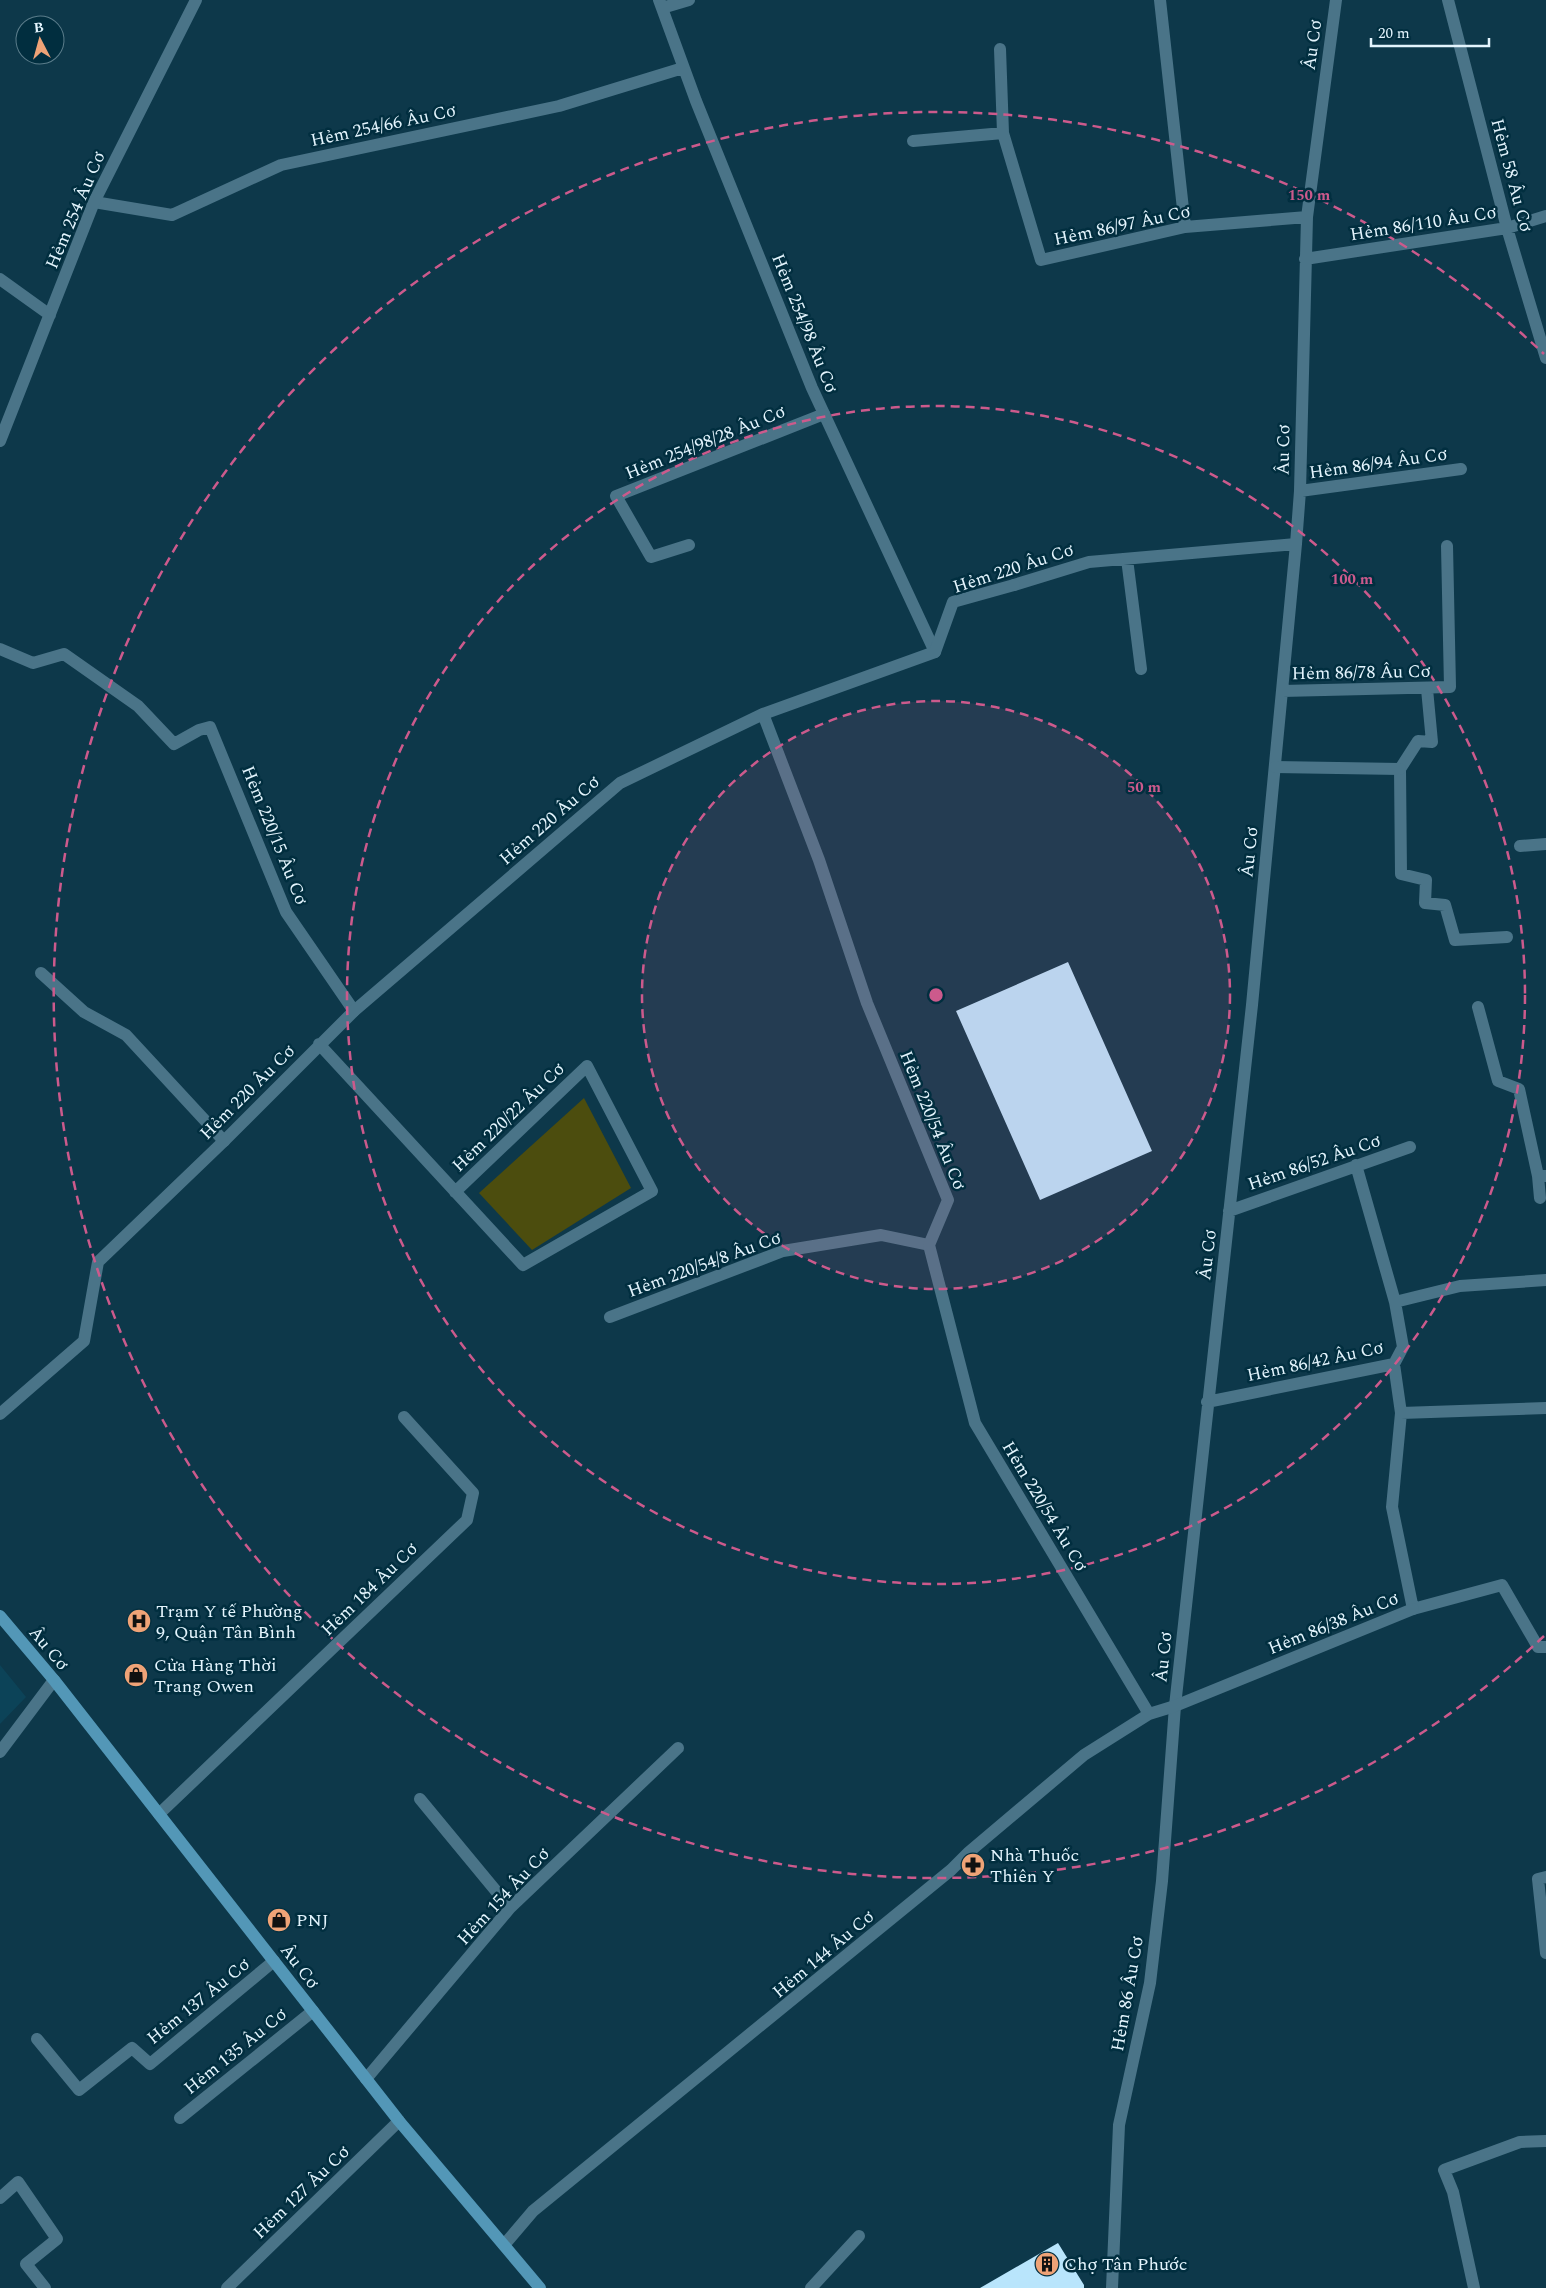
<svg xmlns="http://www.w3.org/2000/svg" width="1546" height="2288" viewBox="0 0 1546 2288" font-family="Spectral,serif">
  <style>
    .built { fill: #0c4358 }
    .green { fill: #4c4d0e }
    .building { fill: #b9e5fc }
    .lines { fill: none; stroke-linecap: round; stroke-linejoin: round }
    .service { stroke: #4a7488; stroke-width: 12 }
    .minor { stroke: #4a7488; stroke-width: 12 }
    .secondary { stroke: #5397b7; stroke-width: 12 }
    .ring { fill: none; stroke: #cc5a8c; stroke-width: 2.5; stroke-dasharray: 9 6 }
    .labels { text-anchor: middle; stroke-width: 5; stroke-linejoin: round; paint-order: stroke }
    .street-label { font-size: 18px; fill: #e3f4fd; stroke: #012e3f }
    .poi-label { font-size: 18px; fill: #e3f4fd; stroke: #012e3f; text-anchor: start }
    .centre { fill: #cc5a8c; stroke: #012e3f; stroke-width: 2.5 }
    .ring-label { font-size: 15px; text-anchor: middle; font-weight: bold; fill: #cc5a8c; stroke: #012e3f; stroke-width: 5; stroke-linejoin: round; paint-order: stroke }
  </style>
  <rect width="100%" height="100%" fill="#0d384a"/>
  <!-- built -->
  <path class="built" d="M0,1665l26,32 -26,27z"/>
  <!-- green -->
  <path class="green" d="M584,1098l47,90 -99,62 -53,-57z"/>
  <!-- building -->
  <path class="building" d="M1068,962l84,189 -112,49 -84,-189z
    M1058,2243l26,42v3h-104z"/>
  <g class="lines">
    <!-- service -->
    <path class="service" d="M659,0l37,101 116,287 123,264
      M1160,0l25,227
      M1448,0l59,228 39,130
      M662,8l27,-8
      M1000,49l3,84 38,127 144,-33 122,-10
      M913,141l90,-8
      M94,202l78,13 109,-50 278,-59 124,-38
      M1305,259l202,-31 39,-12
      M1300,491l161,-22
      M1127,559l14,110
      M1014,585l75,-23 207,-18
      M0,649l33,14 31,-9 74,52 36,38 25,-14 11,-3 76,185 68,99
      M1427,689l5,53 -14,-1 -18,28 1,105 25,6 -1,23 20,2 10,35 52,-3
      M1282,691l168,-4 -3,-141
      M1520,846l26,-2
      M41,973l43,39 42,23 98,106
      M1478,1007l20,74 21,8 19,87h8
      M1356,1165l39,137
      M1538,1176l2,22
      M1229,1211l181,-64
      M610,1317l173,-66 98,-16 48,10
      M1394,1364l7,49 -9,94 21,102 89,-24 36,62h8
      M1207,1402l187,-38 9,-17 -8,-45 65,-16 86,-6
      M1401,1413l145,-5
      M420,1799l90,109
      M1546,1877l-8,2 8,74
      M366,2079l144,-171 168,-160
      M1112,2288l7,-163 31,-142 12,-102 13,-175 77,-701 44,-461 4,-53 7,-274 29,-217
      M1474,2288l-21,-96 -9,-22 76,-28 26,-1"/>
    <!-- minor -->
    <path class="minor" d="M0,279l50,36
      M0,441l94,-239 102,-202
      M689,545l-38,12 -35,-61 208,-82
      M763,714l56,146 48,143 81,197 -19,45 46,178 174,291
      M1275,767l125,2
      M319,1044l204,221 129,-74 -65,-125 -132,126
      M0,1414l84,-73 14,-79 126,-121 130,-130 266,-228 143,-69 172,-62 18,-50 61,-17
      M0,1752l54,-72
      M159,1814l308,-294 6,-27 -69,-76
      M37,2039l42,51 53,-42 18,16 124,-103
      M180,2118l133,-107
      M0,2198l18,-16 39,57 -31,25 19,24
      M504,2245l29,-34 418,-341 18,-18 115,-97 65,-41 26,-8 238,-97
      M227,2288l172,-167
      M811,2288l48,-52"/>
    <!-- secondary -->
    <path class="secondary" d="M0,1616l54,64 345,441 141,167"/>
  </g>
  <!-- distance rings -->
  <circle cx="936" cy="995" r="294" fill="#cc5a8c" fill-opacity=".12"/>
  <g class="ring">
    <circle cx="936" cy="995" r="294"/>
    <circle cx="936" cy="995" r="589"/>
    <path d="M1544 1636A883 883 0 1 1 1544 354"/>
  </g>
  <!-- icons -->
  <defs>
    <g id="hospital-disc" transform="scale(1.25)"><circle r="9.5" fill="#efa377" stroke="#012e3f"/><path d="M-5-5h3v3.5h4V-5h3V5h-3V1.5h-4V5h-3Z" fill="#111"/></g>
    <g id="shop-disc" transform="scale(1.25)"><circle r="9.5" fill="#efa377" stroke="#012e3f"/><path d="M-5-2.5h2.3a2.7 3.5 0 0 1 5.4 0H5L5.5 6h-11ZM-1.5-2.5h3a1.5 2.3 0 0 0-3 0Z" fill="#111"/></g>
    <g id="pharmacy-disc" transform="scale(1.25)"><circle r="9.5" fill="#efa377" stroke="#012e3f"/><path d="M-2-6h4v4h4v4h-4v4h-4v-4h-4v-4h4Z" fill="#111"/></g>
    <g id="building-disc" transform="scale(1.25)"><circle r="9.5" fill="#efa377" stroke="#012e3f"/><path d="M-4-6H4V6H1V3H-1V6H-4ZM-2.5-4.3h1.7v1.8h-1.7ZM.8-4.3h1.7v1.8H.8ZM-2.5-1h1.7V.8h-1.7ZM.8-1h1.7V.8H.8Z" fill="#111"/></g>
  </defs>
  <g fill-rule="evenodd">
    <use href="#hospital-disc" x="139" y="1621"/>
    <use href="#shop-disc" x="136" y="1675"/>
    <use href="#pharmacy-disc" x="973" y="1865"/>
    <use href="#shop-disc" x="279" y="1920"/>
    <use href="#building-disc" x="1047" y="2264"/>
  </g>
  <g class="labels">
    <!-- street labels -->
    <g class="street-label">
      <text transform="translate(1312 45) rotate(-82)" y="6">Âu Cơ</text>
      <text transform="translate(383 125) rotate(-12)" y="6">Hẻm 254/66 Âu Cơ</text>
      <text transform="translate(1512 175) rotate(75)" y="6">Hẻm 58 Âu Cơ</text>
      <text transform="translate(75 210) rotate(-67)" y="6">Hẻm 254 Âu Cơ</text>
      <text transform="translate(1423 223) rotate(-9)" y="6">Hẻm 86/110 Âu Cơ</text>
      <text transform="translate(1122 225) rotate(-12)" y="6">Hẻm 86/97 Âu Cơ</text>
      <text transform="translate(805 323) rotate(68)" y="6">Hẻm 254/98 Âu Cơ</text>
      <text transform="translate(705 442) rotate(-22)" y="6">Hẻm 254/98/28 Âu Cơ</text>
      <text transform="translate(1283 450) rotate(-89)" y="6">Âu Cơ</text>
      <text transform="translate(1378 463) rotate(-8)" y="6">Hẻm 86/94 Âu Cơ</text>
      <text transform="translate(1013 568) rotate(-18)" y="6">Hẻm 220 Âu Cơ</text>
      <text transform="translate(1361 672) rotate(-1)" y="6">Hẻm 86/78 Âu Cơ</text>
      <text transform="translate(549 820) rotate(-41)" y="6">Hẻm 220 Âu Cơ</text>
      <text transform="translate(275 835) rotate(68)" y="6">Hẻm 220/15 Âu Cơ</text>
      <text transform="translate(1249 852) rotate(-84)" y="6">Âu Cơ</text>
      <text transform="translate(247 1092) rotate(-45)" y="6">Hẻm 220 Âu Cơ</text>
      <text transform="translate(508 1117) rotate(-44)" y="6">Hẻm 220/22 Âu Cơ</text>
      <text transform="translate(933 1120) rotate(68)" y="6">Hẻm 220/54 Âu Cơ</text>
      <text transform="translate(1314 1162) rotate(-19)" y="6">Hẻm 86/52 Âu Cơ</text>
      <text transform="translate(1207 1255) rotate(-83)" y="6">Âu Cơ</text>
      <text transform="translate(704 1264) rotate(-20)" y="6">Hẻm 220/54/8 Âu Cơ</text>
      <text transform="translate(1315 1361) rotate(-12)" y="6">Hẻm 86/42 Âu Cơ</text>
      <text transform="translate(1045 1506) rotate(59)" y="6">Hẻm 220/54 Âu Cơ</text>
      <text transform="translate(369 1589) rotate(-44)" y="6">Hẻm 184 Âu Cơ</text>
      <text transform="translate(1333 1623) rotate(-22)" y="6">Hẻm 86/38 Âu Cơ</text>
      <text transform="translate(49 1648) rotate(50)" y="6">Âu Cơ</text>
      <text transform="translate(1163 1657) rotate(-84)" y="6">Âu Cơ</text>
      <text transform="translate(503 1896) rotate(-47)" y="6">Hẻm 154 Âu Cơ</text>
      <text transform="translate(823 1954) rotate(-40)" y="6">Hẻm 144 Âu Cơ</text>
      <text transform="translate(300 1966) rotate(52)" y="6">Âu Cơ</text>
      <text transform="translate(1127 1994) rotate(-80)" y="6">Hẻm 86 Âu Cơ</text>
      <text transform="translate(198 2001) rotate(-39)" y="6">Hẻm 137 Âu Cơ</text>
      <text transform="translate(235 2051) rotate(-39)" y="6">Hẻm 135 Âu Cơ</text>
      <text transform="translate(301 2192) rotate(-44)" y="6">Hẻm 127 Âu Cơ</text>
    </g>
    <!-- poi labels -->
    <g class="poi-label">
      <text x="156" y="1617">Trạm Y tế Phường<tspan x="156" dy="21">9, Quận Tân Bình</tspan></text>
      <text x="154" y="1671">Cửa Hàng Thời<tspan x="154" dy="21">Trang Owen</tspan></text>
      <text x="990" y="1861">Nhà Thuốc<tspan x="990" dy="21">Thiên Y</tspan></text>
      <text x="296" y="1926">PNJ</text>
      <text x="1064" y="2270">Chợ Tân Phước</text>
    </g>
  </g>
  <circle cx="936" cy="995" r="8" class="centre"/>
  <g class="ring-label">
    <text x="1309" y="200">150 m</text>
    <text x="1352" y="584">100 m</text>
    <text x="1144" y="792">50 m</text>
  </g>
  <!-- north arrow -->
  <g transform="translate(40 40) rotate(354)"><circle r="24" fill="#012e3f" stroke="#5b7d8b"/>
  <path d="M0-4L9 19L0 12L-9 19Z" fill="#efa377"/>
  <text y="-8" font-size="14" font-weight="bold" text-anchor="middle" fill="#e3f4fd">B</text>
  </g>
  <!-- scale -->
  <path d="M1371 38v8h118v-8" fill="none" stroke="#e3f4fd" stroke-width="2.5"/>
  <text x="1378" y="38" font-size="15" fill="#e3f4fd" stroke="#012e3f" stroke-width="4" paint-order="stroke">20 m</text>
</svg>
